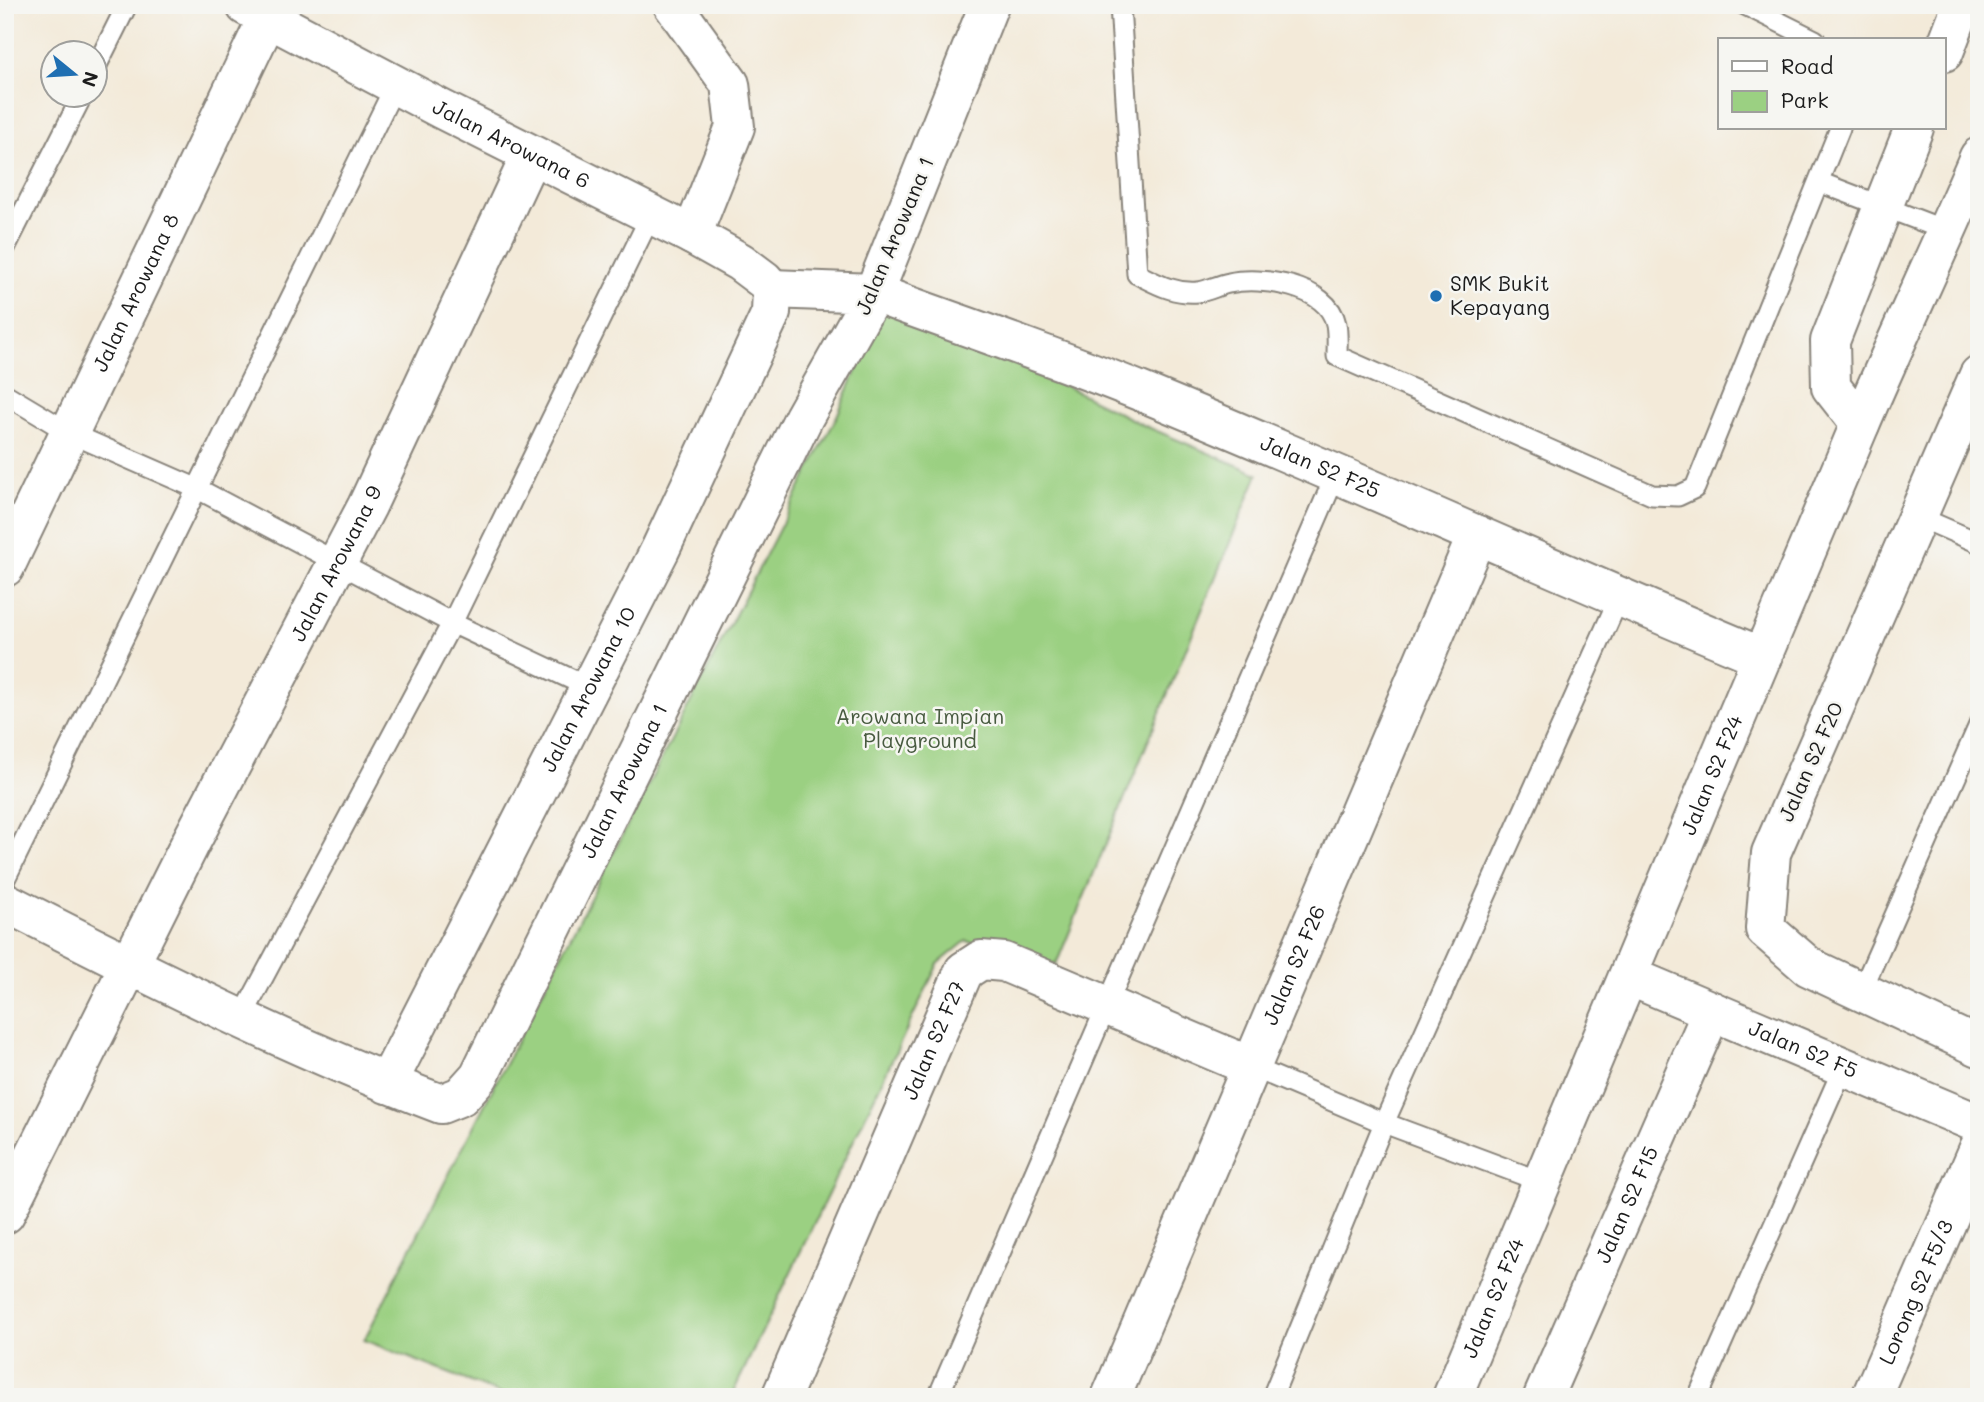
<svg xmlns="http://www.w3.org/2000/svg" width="1984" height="1402" viewBox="0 0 1984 1402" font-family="Mali,sans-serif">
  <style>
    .green { fill: #9bd082; stroke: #5c764f; stroke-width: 2 }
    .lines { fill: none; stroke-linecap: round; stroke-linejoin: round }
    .service-casing { stroke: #88837a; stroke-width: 23 }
    .minor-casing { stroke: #88837a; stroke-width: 42 }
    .tertiary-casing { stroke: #88837a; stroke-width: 42 }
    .service { stroke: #fff; stroke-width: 19 }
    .minor { stroke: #fff; stroke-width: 38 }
    .tertiary { stroke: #fff; stroke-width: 38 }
    .poi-dot { fill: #1f6fb2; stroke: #f6f6f2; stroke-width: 2.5 }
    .labels { text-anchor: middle; stroke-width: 5; stroke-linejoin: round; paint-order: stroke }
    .street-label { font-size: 21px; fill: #1c1c1c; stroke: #f6f6f2 }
    .poi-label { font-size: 21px; fill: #1c1c1c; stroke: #f6f6f2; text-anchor: start }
    .park-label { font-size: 21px; fill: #485b40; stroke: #f6f6f2 }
  </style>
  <rect width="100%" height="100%" fill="#f6f6f2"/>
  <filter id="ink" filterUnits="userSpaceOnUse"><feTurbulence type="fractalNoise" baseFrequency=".0143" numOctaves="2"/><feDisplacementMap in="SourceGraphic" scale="14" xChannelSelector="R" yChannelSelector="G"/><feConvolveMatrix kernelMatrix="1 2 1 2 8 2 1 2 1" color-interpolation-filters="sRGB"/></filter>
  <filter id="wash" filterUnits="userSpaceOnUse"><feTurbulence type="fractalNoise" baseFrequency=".00686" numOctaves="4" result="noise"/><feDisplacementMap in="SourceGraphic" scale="28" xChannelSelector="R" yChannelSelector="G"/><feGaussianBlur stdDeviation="1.57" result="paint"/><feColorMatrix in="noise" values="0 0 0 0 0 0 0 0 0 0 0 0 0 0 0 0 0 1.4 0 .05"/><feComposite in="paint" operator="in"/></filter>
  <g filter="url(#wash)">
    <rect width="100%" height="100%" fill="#f3ead9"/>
    <!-- green -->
    <path class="green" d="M888,296l255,129 115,49 -202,491 -44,-14 -46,-10 -28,23 -207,433h-222l-145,-57 473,-924z"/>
  </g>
  <g filter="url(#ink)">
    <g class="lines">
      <!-- service casing -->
      <g class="service-casing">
        <path id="service" d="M1120,5l17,269c20,10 37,20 61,18 10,-1 20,-7 31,-9 31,-7 99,2 107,41 2,10 1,22 1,32l315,139 26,1 17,-8 145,-360
          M1745,5l70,35
          M94,71l33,-66
          M1819,182l128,49
          M5,248l78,-154
          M5,394l65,39 128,56 254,134 136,64
          M1919,517l60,26
          M5,879l391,-795
          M1861,992l118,-267
          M241,1019l211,-396 199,-408
          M1252,1067l132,56 158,59
          M938,1397l398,-923
          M1272,1397l112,-274 235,-525
          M1698,1397l146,-331"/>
      </g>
      <!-- minor casing -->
      <g class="minor-casing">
        <g id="minor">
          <path d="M673,5l57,79 5,43 -43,108"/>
          <path id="s1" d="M246,6l195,103 251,126 48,27 24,18 8,9"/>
          <path d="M1944,52l18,-47"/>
          <path d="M1979,375l-208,478 -6,76 44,38 170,80"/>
          <path d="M1860,424l-29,-37 -1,-46 84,-213"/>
          <path id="s2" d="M5,567l263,-550"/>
          <path id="s3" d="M5,902c143,73 286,145 436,202l20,-8 18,-20 325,-659 70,-124 -102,-4"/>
          <path id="s4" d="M1629,976l350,148"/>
          <path id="s5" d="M387,1084l273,-534 111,-237 1,-24"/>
          <path id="s6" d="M5,1214l186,-372 176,-336 164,-351"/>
          <path id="s7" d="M781,1397l183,-426 17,-11 23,2 248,105"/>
          <path id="s8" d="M1111,1397l366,-862"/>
          <path id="s9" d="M1543,1397l169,-386"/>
          <path id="s10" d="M1871,1397l108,-249"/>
        </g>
      </g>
      <!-- tertiary casing -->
      <g class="tertiary-casing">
        <g id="tertiary">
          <path id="s11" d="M989,5l-115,288c89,33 180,63 268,99 208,85 412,179 620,265"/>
          <path id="s12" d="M1452,1397c136,-323 269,-646 406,-968 39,-91 82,-181 121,-272"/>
        </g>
      </g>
      <!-- service -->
      <use href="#service" class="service"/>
      <!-- minor -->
      <use href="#minor" class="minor"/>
      <!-- tertiary -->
      <use href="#tertiary" class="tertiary"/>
    </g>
  </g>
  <!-- markers -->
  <circle class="poi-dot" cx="1436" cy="296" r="7"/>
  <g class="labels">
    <!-- street labels -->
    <g class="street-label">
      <text dy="7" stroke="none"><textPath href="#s1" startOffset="299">Jalan Arowana 6</textPath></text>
      <text transform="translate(895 236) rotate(-67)" y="7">Jalan Arowana 1</text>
      <text dy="7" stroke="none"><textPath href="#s2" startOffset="304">Jalan Arowana 8</textPath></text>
      <text dy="7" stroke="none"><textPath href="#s11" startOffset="789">Jalan S2 F25</textPath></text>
      <text dy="7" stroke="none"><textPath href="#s6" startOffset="730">Jalan Arowana 9</textPath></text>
      <text dy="7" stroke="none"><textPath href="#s5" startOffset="443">Jalan Arowana 10</textPath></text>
      <text transform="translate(1811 762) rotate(-66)" y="7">Jalan S2 F20</text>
      <text dy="7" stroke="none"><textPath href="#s12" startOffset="674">Jalan S2 F24</textPath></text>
      <text dy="7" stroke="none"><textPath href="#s3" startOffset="858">Jalan Arowana 1</textPath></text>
      <text dy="7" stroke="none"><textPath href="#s8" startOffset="469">Jalan S2 F26</textPath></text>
      <text dy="7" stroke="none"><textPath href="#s7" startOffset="388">Jalan S2 F27</textPath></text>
      <text dy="7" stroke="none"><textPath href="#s4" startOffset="189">Jalan S2 F5</textPath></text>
      <text dy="7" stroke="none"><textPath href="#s9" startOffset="210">Jalan S2 F15</textPath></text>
      <text dy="7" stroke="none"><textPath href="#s10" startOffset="114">Lorong S2 F5/3</textPath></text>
      <text dy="7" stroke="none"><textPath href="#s12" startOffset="107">Jalan S2 F24</textPath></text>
    </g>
    <!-- poi labels -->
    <g class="poi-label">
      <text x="1450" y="291">SMK Bukit<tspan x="1450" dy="24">Kepayang</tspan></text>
    </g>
    <!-- park labels -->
    <g class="park-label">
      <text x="920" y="724">Arowana Impian<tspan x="920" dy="24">Playground</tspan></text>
    </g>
  </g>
  <!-- margin -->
  <rect width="1984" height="1402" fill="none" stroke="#f6f6f2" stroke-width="28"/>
  <!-- legend -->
  <rect x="1718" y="38" width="228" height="91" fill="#f6f6f2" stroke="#9f9f9c" stroke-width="2"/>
  <rect x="1732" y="61" width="35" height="10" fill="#ffffff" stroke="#9f9f9c" stroke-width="2"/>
  <text x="1781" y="74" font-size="21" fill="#1c1c1c">Road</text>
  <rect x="1732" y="91" width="35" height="21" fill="#9bd082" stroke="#9f9f9c" stroke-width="2"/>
  <text x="1781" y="108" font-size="21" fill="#1c1c1c">Park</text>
  <!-- north arrow -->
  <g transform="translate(74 74) rotate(108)"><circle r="33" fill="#f6f6f2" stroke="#9f9f9c" stroke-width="2"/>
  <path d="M0-5L12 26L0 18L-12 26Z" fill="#1f6fb2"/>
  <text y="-10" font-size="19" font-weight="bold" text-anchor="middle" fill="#1c1c1c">N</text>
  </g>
</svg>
